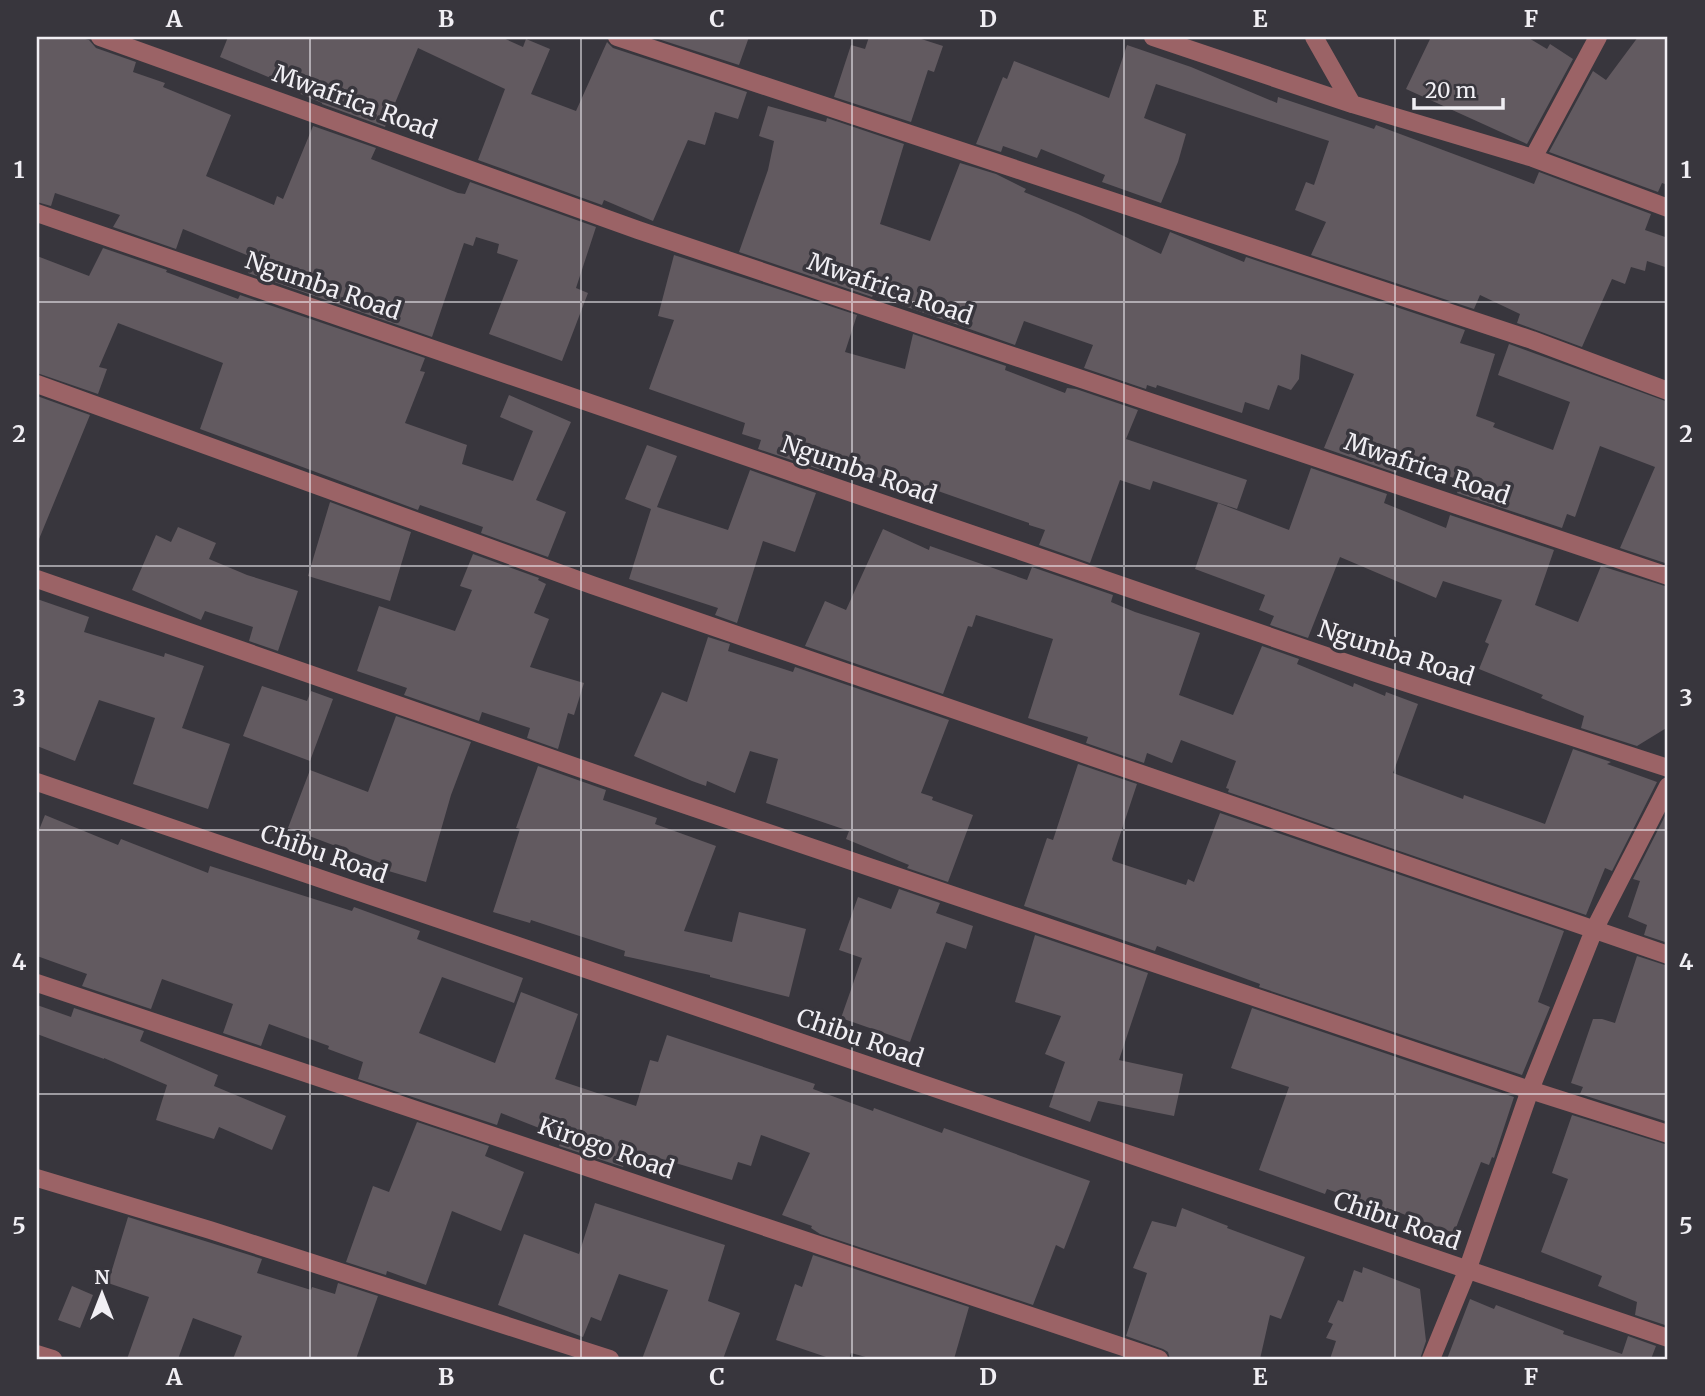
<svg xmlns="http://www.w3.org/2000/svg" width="1705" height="1396" viewBox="0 0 1705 1396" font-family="Merriweather,serif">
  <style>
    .building { fill: #625a60 }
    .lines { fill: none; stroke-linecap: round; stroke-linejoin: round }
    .street { stroke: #9b6366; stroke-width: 18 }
    .grid { fill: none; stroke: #f1eff4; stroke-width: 2; stroke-opacity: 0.55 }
    .labels { text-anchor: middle; stroke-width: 7; stroke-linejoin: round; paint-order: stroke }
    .street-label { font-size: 24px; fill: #f1eff4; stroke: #38363d }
    .neatline { fill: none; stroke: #f1eff4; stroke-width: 2.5 }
    .grid-label { font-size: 23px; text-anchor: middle; font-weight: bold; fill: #f1eff4 }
  </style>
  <rect width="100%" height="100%" fill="#38363d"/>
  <!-- building -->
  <path class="building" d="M37,37h41l11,3 7,8 40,14 -3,10 32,11 -2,4 68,28 -25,61 68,29 3,-9 6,3 30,-73 63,22 -5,11 87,34 7,1 5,-12 126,45 -20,61 12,5 -26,68 -73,-27 29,-74 -21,-7 2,-9 -23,-7 -3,9 -9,-3 -32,94 -184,-64 6,-15 -71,-29 -7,20 -63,-22 7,-12 -65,-22 -4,13 -14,-4z
    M228,37h273l22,10 3,-8 24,10 -19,45 45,17 31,-69 6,6 134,44 -9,27 -23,-7 -10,33 -17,-5 -35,81 -49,-21 -2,5 -124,-45 27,-71 -87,-41 -33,79 -63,-23v-1l-50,-21 1,-3 -53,-22z
    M652,37h97l-10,28z
    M869,37h46l28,9 -9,26 -6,-2 -17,52 -77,-25 17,-52 14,4z
    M1431,37h96l20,12 3,-5 23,15 -46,85 -121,-55z
    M1638,37h30v148l-6,-2 -4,9 -109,-40 44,-81 13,9z
    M1127,45l64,22 86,36 1,-6 96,32 2,-4 158,59 5,-12 112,42 -6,16 23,8v30l-21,-7 -2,10 -14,-4 -6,17 -13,-5 -30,68 -65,-24 3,-9 -40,-19 -6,14 -163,-54 15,-33 -31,-12 11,-28 8,3 15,-44 -173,-57 -12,34 42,16 -8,28 -17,41 -59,-21 3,-7 -64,-26 -4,9 -34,-12 -2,6 -25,-8 27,-67 4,2 7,-18 95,37z
    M768,106l58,16 1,-4 77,26 -24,80 50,17 30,-78 36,11 30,15 -2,3 54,22 83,40 9,-22 74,30 2,-5 219,73 -5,13 35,11 -19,62 19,7 -2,4 60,23 17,-48 -72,-27 11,-31 159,58v162l-48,-16 35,-81 -55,-21 -25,71 -8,-3 -5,14 -105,-35 5,-12 -61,-22 -5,14 -72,-25 30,-74 -53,-20 -2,25 -8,11 -13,-5 -9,25 -24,-8 -3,11 -85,-28 -1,3 -9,-3 -1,4 -62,-21 9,-23 -69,-24 -9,24 -142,-50 -1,2 -133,-45 29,-82 6,-29 -15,-5z
    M103,248l64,22 -1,2 72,27 2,-4 185,63 -5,13 5,1 -20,51 62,22 -5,19 51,17 20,-50 -33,-14 9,-22 62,27 -35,78 30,12 -18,45 -67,-24 2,-6 -63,-22 -2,5 -218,-81 23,-66 -105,-40 -19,44 8,2 -9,25 -61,-21v-117l52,20z
    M674,255l183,60 -12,37 60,17 8,-35 93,32 -1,4 60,23 2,-5 9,1 62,21 -12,29 121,41 -10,29 -84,-28 -3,9 -30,-10 -30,83 -51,-18 6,-15 -16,-5v-2l-91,-32 -56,-17 -2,4 -53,-17 -3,10 -66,-22 3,-9 -19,-6 3,-11 -96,-34 25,-69 -16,-4z
    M37,396l53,19 -53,129z
    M647,445l30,11 -20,51 71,23 22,-60 66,23 -21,59 -32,-11 -26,82 -22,-8 3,-7 -89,-29 22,-70 -26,-10z
    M1311,468l76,26 -3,9 62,25 4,-13 104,35 -19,55 43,17 23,-56 67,21v140l-31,19 -56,-18 3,-12 -43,-18 2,-3 -64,-26 10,-25 -4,-2 17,-42 -59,-19 -7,17 -96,-41 -32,81 -38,-13 4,-9 -15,-6 6,-15 -70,-26 23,-66 71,27z
    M330,502l81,30 -21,69 -82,-25z
    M178,527l38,16 -7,16 38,16 51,16 -20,60 -29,-10 4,-14 -48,-16 -4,9 -69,-30 24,-55 15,7z
    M883,529l46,21 1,-4 97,34 5,-13 81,28 -2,7 24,10 65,21 -21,62 54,20 29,-69 37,13 -2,5 56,23 1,-4 31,13 1,-4 32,12 -25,69 70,26 1,-4 81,29 28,-75 38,13 -4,2 50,18 -45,89 -7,-3 -19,47 -358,-123 1,-3 -3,-1 10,-27 -55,-21 -9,23 -25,-10 -3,10 -58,-20 2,-6 -60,-19 25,-79 -77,-24 -4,12 -4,-1 -25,68 -138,-48 20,-45 21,9z
    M473,554l66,24 -1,2 8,4 -12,29 15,6 -19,48 54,16 -10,32 -6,-2 -10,36 -31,-11 3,-10 -48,-16 -3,9 -75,-26 3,-7 -50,-17 22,-65 76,25 17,-41 -12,-4z
    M37,599l52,18 -5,15 80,25 1,-4 39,13 -22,62 48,16 -22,65 -75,-25 22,-66 -56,-18 -24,61 -38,-15z
    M708,637l22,7 -2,7 65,21 2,-5 154,53 -28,73 12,4 -1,3 41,15 -25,67 -41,-14 2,-3 -63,-26 3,-8 -83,-28 12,-44 -28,-8 -15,42 -28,-12 -1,5 -14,-5 -58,-25 28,-64 25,10z
    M262,686l45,15 4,-10 22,8 -23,62 -67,-25z
    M396,716l75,26 -20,53 -25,87 -41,-12 1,-5 -98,-37 22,-58 58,22z
    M1078,764l59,20 -25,75 1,2 73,24 2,-6 6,3 26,-69 344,118 -26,71 12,5 -28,68 -263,-88 1,-3 -103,-38 -2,5 -131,-45 23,-68 6,2z
    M538,766l68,24 -3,10 54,18 -2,6 61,22 -32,85 48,11 7,-30 67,17 -17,68 -79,-20v-2l-86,-19 1,-5 -94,-31 -1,3 -37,-11 27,-83 -4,-1z
    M1668,810v133l-24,-8 3,-10 -19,-8 12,-36 -7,-2z
    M45,815l73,30 3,-6 87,34 2,-7 142,45 2,-4 66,24 -3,8 106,39 -9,25 -72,-26 -23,56 76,30 26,-71 57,22 -23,65 81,27 14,-46 8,2 9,-27 148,49 -2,5 60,22 1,-3 68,25 2,-5 146,53 -26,68 -8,-4 -23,60 -213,-71 -9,-6 1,-2 -30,-11 28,-62 -49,-18 -10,31 -13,-4 -6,18 -103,-31 -6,18 -64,-21 3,-9 -61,-24 -4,12 -139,-46 5,-17 -35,-13 1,-3 -60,-22 -8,22 -38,-13 10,-29 -71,-25 -11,30 -69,-23 5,-12 -50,-18v-121z
    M899,889l41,14 -4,10 37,13 -7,23 -20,-7 -36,100 -69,-24 21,-60 -23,-8 19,-53 33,12z
    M1035,935l113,38 -29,87 64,14 -9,42 -76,-15 -8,21 -41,-15 16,-45 -20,-8 16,-38 -46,-14z
    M1637,956l31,10v156l-88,-28 3,-7 -12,-4 22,-64h9l13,4z
    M37,1005l34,12 3,-9 70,23 -4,10 78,34 -4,11 72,30 -14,34 -53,-23 -5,12 -58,-19 11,-35 -63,-27v1l-67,-25z
    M1252,1008l262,89 -20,61 -2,-1 -3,8 -8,-3 -27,71 -67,-25 -1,2 -59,-21 -2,5 -66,-24 30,-83 -58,-19z
    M1572,1115l96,30v173l-3,7 -30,-10 2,-13 -39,-16 4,-10 -61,-24 27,-73 -16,-6z
    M417,1122l72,24 -4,10 39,16 -23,59 -49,-20 -26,74 -39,-14 -1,4 -40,-13 27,-76 16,6z
    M595,1203l130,42 -17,56 32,12 -17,46h-81l26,-69 -49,-16 -18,47 -10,-4 -8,20 -85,-32 26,-71 55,20z
    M1182,1208l46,18 -1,2 78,29 -24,62 -11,-4 -10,44h-90l-2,-7 -5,-3 -37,-13 21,-63 -14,-5 19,-47 24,6z
    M128,1217l134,42 -5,14 54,17 1,-3 23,7 3,-11 40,13 -22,63h-123l9,-23 -49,-18 -15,41h-51l22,-62 -41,-14z
    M813,1255l156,52 -15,52h-81l-22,-6 -2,6h-17l-56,-19 19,-56 7,3z
    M1363,1267l57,22 6,52 -6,18h-90l6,-18 -10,-3 7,-14 -5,-2 10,-22 5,2 11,-32 8,3z
    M72,1286l21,9 -13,33 -22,-8z
    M1470,1299l24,10 2,-4 68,26 -1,3 59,20 6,-18 28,10 -5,13h-204z"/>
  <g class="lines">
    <!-- street -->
    <path class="street" d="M100,37l538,193 1030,346
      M617,37l915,303 136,51
      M1153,37l199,67 181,54 135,50
      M1314,37l38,67
      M1533,158l65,-121
      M37,213l1333,458 298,97
      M37,384l555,201 1076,370
      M37,579l631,220 862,291 138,44
      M37,782l1631,556
      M37,983l1122,376
      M37,1178l173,52 400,129
      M37,1354l16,5
      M1431,1359l36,-88 63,-181 64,-160 74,-144"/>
  </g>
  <!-- grid -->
  <path class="grid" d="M310,37v1322M581,37v1322M852,37v1322M1124,37v1322M1395,37v1322M37,302h1631M37,566h1631M37,830h1631M37,1094h1631"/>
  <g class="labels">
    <!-- street labels -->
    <g class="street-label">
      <text transform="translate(355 102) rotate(20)" y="8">Mwafrica Road</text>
      <text transform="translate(323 286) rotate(19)" y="8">Ngumba Road</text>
      <text transform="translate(890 289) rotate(19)" y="8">Mwafrica Road</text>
      <text transform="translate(1427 469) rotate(19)" y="8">Mwafrica Road</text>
      <text transform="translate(859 470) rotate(19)" y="8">Ngumba Road</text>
      <text transform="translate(1396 653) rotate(18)" y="8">Ngumba Road</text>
      <text transform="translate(324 854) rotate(19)" y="8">Chibu Road</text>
      <text transform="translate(860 1038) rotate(19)" y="8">Chibu Road</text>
      <text transform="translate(606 1148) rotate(19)" y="8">Kirogo Road</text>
      <text transform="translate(1397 1221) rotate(19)" y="8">Chibu Road</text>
    </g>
  </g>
  <!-- border -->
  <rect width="1705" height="1396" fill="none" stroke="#38363d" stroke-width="77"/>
  <!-- north arrow -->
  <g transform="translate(102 1294)" stroke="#38363d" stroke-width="5" paint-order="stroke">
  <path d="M0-5L12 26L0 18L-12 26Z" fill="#f1eff4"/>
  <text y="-10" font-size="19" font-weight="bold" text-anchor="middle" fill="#f1eff4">N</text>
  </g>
  <!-- scale -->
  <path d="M1414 98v10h89v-10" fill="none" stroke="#f1eff4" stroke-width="3.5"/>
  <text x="1425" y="98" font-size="21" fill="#f1eff4" stroke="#38363d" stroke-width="5" paint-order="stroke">20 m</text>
  <rect x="38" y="38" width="1628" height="1320" class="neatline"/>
  <g class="grid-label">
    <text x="174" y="27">A</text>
    <text x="446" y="27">B</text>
    <text x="717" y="27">C</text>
    <text x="988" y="27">D</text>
    <text x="1260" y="27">E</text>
    <text x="1531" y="27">F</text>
    <text x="19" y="178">1</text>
    <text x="1686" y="178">1</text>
    <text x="19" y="442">2</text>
    <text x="1686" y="442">2</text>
    <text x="19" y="706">3</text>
    <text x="1686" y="706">3</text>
    <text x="19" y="970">4</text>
    <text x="1686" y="970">4</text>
    <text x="19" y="1234">5</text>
    <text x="1686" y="1234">5</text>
    <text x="174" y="1385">A</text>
    <text x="446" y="1385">B</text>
    <text x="717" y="1385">C</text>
    <text x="988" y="1385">D</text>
    <text x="1260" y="1385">E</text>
    <text x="1531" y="1385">F</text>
  </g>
</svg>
